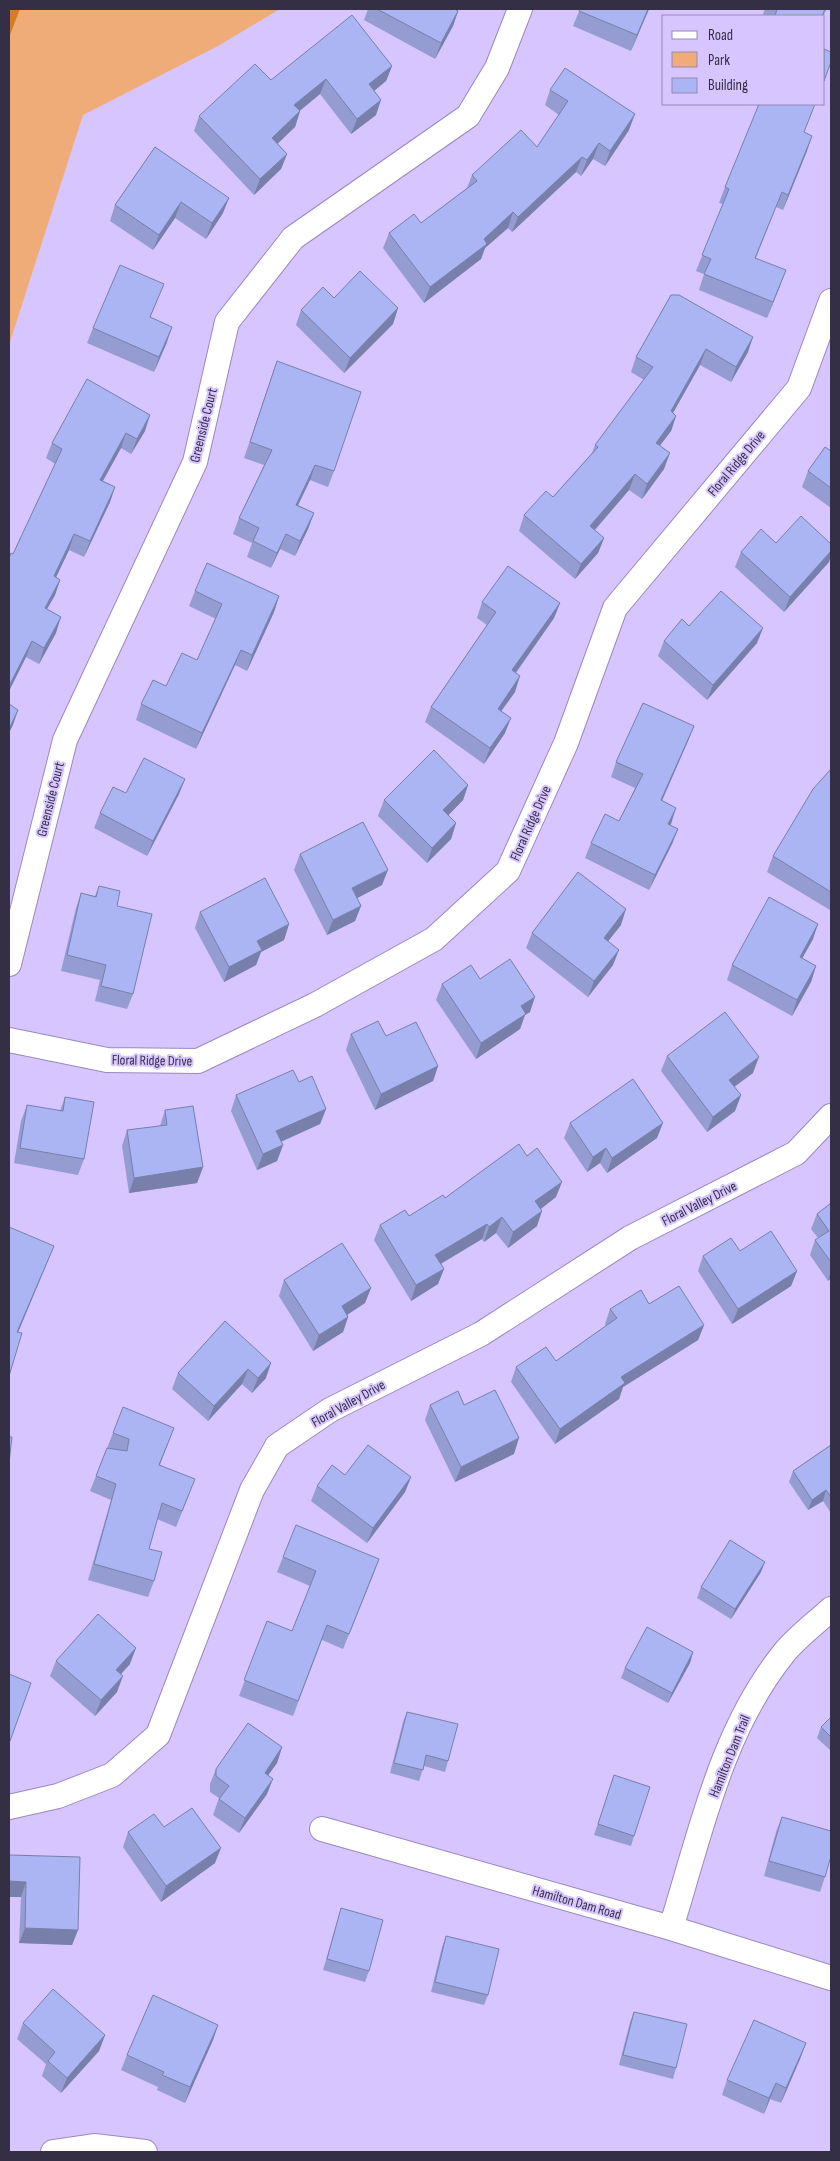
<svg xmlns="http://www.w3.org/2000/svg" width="840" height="2161" viewBox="0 0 840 2161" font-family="'Sofia Sans Condensed',sans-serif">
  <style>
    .green { fill: #efac79 }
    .forest { fill: #d87c23 }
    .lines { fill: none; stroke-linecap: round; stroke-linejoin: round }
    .minor-casing { stroke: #9a89c0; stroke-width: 26 }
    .minor { stroke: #fff; stroke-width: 24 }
    .wall { fill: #949cd1 }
    .shaded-wall { fill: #787faa }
    .building { fill: #acb5f3; stroke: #787faa }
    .labels { text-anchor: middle; stroke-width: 4; stroke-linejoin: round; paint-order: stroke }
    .street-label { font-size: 14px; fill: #352f45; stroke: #d6c5ff }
  </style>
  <rect width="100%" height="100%" fill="#d6c5ff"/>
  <!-- green -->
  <path class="green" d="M20,9h260l-62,37 -135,69 -74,230v-307z"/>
  <!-- forest -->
  <path class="forest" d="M9,9h11l-11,29z"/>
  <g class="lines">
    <!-- minor casing -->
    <g class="minor-casing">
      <path id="minor" d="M9,964l56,-224 130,-278 32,-140 66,-84 175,-122 29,-48 23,-59
        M9,1040l98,20 91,1 117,-56 119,-66 74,-68 58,-128 49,-135 184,-220 32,-87
        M9,1807l49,-11 54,-21 46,-40 94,-245 25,-44 53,-36 151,-76 149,-96 166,-85 35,-37
        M322,1829l349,99 160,50
        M671,1928c29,-93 50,-197 113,-275 13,-16 32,-30 47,-44
        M53,2152l41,-6 51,6"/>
    </g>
    <!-- minor -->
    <use href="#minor" class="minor"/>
  </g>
  <!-- wall -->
  <path class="wall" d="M368,9h87l3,2 -5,15 -18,33 -71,-39z
    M580,9h69l-18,42 -58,-25z
    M765,9h62l-4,7h-56l-4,-2z
    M392,66l-6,15 -12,10 2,24 -25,19 -31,-40 -20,17 -5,16 -18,16 10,11 -6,15 -27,26 -60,-64 5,-15 72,-36z
    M550,90l79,40 -24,36 -12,-7 -12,17 -5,-4 -64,60 -4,-4 -23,20 -4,11 -57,44 -41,-55 6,-15 32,-10 46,-35 5,-13 65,-28 22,-32 -14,-10z
    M804,132l3,19 -24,59 -7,-3 -20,51 24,28 -13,32 -68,-28 5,-16 -8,-3 27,-67 -4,-1 6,-16z
    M155,147l68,66 -17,26 -31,-21 -22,32 -43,-29 5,-16z
    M164,284l-14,33 17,25 -13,30 -67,-29 6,-15z
    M671,295l77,57 -17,30 -31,-17 -27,48 3,3 -5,15 -11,15 4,23 -22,30 -13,-9 -34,40 9,8 -6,15 -23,26 -56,-48 5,-16 29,-18 39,-44 3,-8 49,-65 -13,-8 5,-15z
    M334,298l64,10 -5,16 -49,49 -48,-48 5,-15z
    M277,361l57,110 -6,16 -18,-7 -12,25 16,8 -6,16 -13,27 -15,-7 -9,19 -24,-11 5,-14 -19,-9 6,-16 25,-53 -20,-7z
    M145,431l-14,23 -10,-6 -18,33 12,6 -5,15 -26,55 -15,-7 -13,27 4,3 -5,15 -8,14 9,24 -17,31 -13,-7 -17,34v-133l4,-4 42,-90 -9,-6 6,-15z
    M831,451v57l-29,-21 6,-16z
    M776,543l53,19 -45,50 -49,-45 6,-15z
    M195,591l84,5 -5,16 -27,59 -12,-6 -39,84 -60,-29 5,-16 25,-18 31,-26 19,-41 -27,-13z
    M482,602l78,1 -6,15 -38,55 -1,19 -14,19 4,22 -21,31 -59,-42 6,-15 56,-82 -10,-7z
    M689,626l68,17 -50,57 -49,-44 6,-15z
    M694,726l-6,15 -26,60 8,24 8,4 -6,15 -23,46 -64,-32 6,-15 28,-22 16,-33 -24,-11 5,-15z
    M831,769v139l-1,2 -63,-38 6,-16z
    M185,779l-6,15 -32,62 -53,-28 6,-15 26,-20z
    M468,785l-5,15 -15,15 8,8 -5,16 -24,24 -49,-47 6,-16z
    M300,854l82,31 -25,13 4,8 -6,15 -28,14 -33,-65z
    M99,886l18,20 16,88 -6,15 -32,-8 5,-21 -39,-9 15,-63 5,-15 14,3z
    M200,912l89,12 -5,16 -23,12 -5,13 -32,17 -29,-54z
    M621,925l-13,16 5,24 -25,32 -62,-49 6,-15z
    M813,939l-11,19 14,8 -5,16 -19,34 -65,-36 5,-15z
    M480,979l50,33 -5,3 -5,14 -44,30 -40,-59 6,-16z
    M351,1034l35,2 52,30 -5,15 -58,29 -29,-60z
    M667,1056l86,17 -19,14 7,8 -6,16 -28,21 -46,-61z
    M299,1082l27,27 -6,15 -39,18 2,3 -6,16 -20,9 -26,-59 5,-16z
    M65,1097l19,62 -6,16 -64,-12 7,-42 6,-16 33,6z
    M165,1110l38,57 -6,16 -68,10 -7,-47 5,-16 33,-4z
    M570,1123l87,15 -50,35 -7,-10 -13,9 -23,-34z
    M556,1197l-15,12 -4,17 -29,22 -12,-15 -12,9 -2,-3 -41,25 3,5 -6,15 -27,17 -37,-61 6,-15 29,-9 36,-18z
    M831,1203v75l-3,3 -18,-26 5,-15 3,-2 -7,-9 6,-15z
    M740,1251l57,20 -6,15 -59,38 -34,-53 5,-15z
    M284,1280l87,8 -6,15 -18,12 1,2 -5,15 -30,19 -34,-55z
    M649,1304l55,21 -6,15 -75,47 -4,12 -64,45 -44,-62 5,-15 40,-6 50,-35 -1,-2 5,-15z
    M225,1321l41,57 -14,15 -10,-9 -34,37 -36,-32 6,-16z
    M430,1405h34l50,49 -59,28 -30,-62z
    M174,1428l-14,37 29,30 -13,32 -19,-8 -8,30 5,32 -6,16 -60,-17 23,-80 -21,-9 23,-58z
    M831,1445v68l-8,-12 -15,9 -19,-28 4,-11z
    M411,1477l-6,15 -38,51 -56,-42 6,-15z
    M283,1557l90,18 -30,74 -21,-9 -29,76 -54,-20 28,-75 25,10 18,-45 -33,-14z
    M761,1572l-30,47 -34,-21 4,-11z
    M693,1652l-3,11 -22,40 -47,-25 4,-10z
    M56,1661l74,3 -9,10 -4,18 -22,24 -45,-40z
    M407,1712l41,49 -3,11 -21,-6 -5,15 -29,-8 13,-51z
    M831,1717v34l-14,-13 4,-11z
    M282,1747l-5,16 -9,12 -1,19 -28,39 -26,-18 6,-17 -9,-6v-8l6,-15z
    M614,1775l20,61 -3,10 -37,-11z
    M782,1817l43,60 -5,15 -56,-16 12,-44z
    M164,1827l51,36 -54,39 -38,-55 5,-15z
    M9,1855l69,75 -6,15 -53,-2 2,-46h-12z
    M341,1908l28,63 -4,11 -42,-12 15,-51z
    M446,1936l42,59 -4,10 -53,-13 11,-45z
    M634,2012l42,56 -3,11 -54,-14 11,-43z
    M23,2023l82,12 -6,16 -38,42 -19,-17 4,-12 -29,-25z
    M218,2025l-5,15 -28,63 -28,-13 1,-3 -37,-17 6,-15z
    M806,2043l-6,16 -19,44 -11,-4 -6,15 -42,-19 5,-15z"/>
  <!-- shaded-wall -->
  <path class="shaded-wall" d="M648,9h1l-18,42 6,-16z
    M458,11l-5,15 -18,33 6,-16z
    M392,66l-6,15 -23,19 6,-16z
    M326,79l-6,15 -32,26 6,-15z
    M381,100l-5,15 -25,19 6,-15z
    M300,111l-5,16 -28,27 5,-16z
    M635,114l-6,16 -24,36 5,-15z
    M812,136l-5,15 -24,59 5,-15z
    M599,143l-6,16 -12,17 6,-16z
    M287,154l-6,15 -27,26 6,-16z
    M582,157l-6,15 -64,60 6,-15z
    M229,198l-6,15 -17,26 6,-16z
    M181,202l-6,16 -22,32 6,-15z
    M513,212l-5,16 -23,20 -4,11 -57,44 6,-16z
    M786,270l-6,16 -13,32 6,-16z
    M398,308l-5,16 -49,49 6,-15z
    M172,327l-5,15 -13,30 5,-15z
    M753,337l-5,15 -17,30 5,-15z
    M706,349l-6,16 -35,62 6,-16z
    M150,415l-5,16 -14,23 6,-15z
    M676,416l-5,15 -21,27 6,-15z
    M126,433l-5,15 -26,47 5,-15z
    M670,453l-6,16 -22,30 5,-15z
    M315,465l-5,15 -19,40 5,-15z
    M635,474l-6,16 -44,51 5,-15z
    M115,487l-5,15 -26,55 6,-16z
    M314,513l-6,16 -13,27 5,-15z
    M74,534l-5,16 -20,42 5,-16z
    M286,534l-6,15 -9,19 6,-15z
    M604,538l-6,15 -23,26 6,-15z
    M831,551v5l-2,6 -45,50 6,-15z
    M60,580l-5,15 -16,28 6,-15z
    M279,596l-5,16 -27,59 5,-16z
    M560,603l-6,15 -48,68 6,-16z
    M61,617l-5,16 -17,31 5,-16z
    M763,628l-6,15 -50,57 6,-15z
    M32,641l-6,16 -17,34v-5z
    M241,650l-6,15 -39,84 6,-16z
    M520,676l-5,16 -23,32 6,-15z
    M18,710l-5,15 -4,8v-4z
    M511,718l-6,15 -21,31 6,-16z
    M694,726l-6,15 -33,75 6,-16z
    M185,779l-6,15 -32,62 6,-15z
    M468,785l-5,15 -25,26 5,-16z
    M676,808l-5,16 -8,16 5,-16z
    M456,823l-5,16 -24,24 5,-15z
    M678,829l-6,15 -23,46 6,-15z
    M388,870l-6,15 -36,19 6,-16z
    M361,906l-6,15 -28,14 6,-15z
    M626,909l-5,16 -23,29 6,-16z
    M289,924l-5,16 -23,12 -5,13 -32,17 5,-15 28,-26z
    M818,924l-5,15 -19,34 6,-16z
    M619,950l-6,15 -25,32 6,-16z
    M816,966l-5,16 -19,34 5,-16z
    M535,997l-5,15 -5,3 -5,14 -44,30 5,-16 40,-37z
    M759,1057l-6,16 -30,22 6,-15z
    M438,1066l-5,15 -58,29 6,-16z
    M741,1095l-6,16 -28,21 6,-15z
    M326,1109l-6,15 -49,22 5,-15z
    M663,1123l-6,15 -50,35 5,-15z
    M283,1145l-6,16 -20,9 6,-16z
    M606,1148l-6,15 -13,9 6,-15z
    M203,1167l-6,16 -68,10 5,-15z
    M562,1182l-6,15 -26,20 5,-16z
    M542,1211l-5,15 -29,22 5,-16z
    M502,1217l-6,16 -12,9 5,-15z
    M487,1224l-5,15 -52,31 5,-15z
    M54,1246l-6,15 -36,86 5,-15z
    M444,1269l-6,15 -27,17 5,-16z
    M797,1271l-6,15 -59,38 6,-15z
    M831,1271v7l-3,3z
    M371,1288l-6,15 -29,19 6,-16z
    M348,1317l-5,15 -30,19 6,-16z
    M704,1325l-6,15 -75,47 -4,12 -64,45 5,-15 61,-52z
    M271,1363l-5,15 -14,15 6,-15z
    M248,1369l-6,15 -34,37 6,-15z
    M519,1438l-5,16 -59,28 6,-15z
    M411,1477l-6,15 -38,51 6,-15z
    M826,1490l-3,11 -15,9 4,-10z
    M379,1559l-6,16 -30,74z
    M765,1562l-4,10 -30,47 4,-10z
    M136,1648l-6,16 -20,22 6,-16z
    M693,1652l-3,11 -22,40 4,-10z
    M123,1676l-6,16 -22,24 6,-16z
    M282,1747l-5,16 -18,25 6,-15z
    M273,1779l-6,15 -28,39 6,-15z
    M221,1848l-6,15 -54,39 5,-16z
    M9,1881l17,1 -5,15h-12z
    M25,1928l53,2 -6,15 -53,-2z
    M218,2025l-5,15 -28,63 5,-16z
    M105,2035l-6,16 -38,42 6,-15z
    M806,2043l-6,16 -19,44 5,-15z
    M776,2083l-6,16 -6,15 5,-16z"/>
  <!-- building -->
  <path class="building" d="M377,9h78l3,2 -17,32z
    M580,9h68l-11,26 -58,-24z
    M777,9h48l-3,7h-47z
    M352,15l40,51 -23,18 12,16 -24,19 -31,-40 -32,26 6,6 -28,27 15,16 -27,25 -61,-63 56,-52 16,16z
    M824,49l7,3v10l-7,19z
    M565,68l70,46 -25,37 -11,-8 -12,17 -5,-3 -64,60 -5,-5 -29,27 3,5 -57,43 -41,-54 25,-19 7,9 56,-42 -5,-6 49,-45 16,17 31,-46 -18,-11z
    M759,104h56l-11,28 8,4 -24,59 -6,-3 -27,66 31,12 -13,32 -69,-28 7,-15 -9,-4 27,-66 -4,-2z
    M155,147l74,51 -17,25 -31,-21 -22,33 -44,-30z
    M120,265l44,19 -14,33 22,10 -13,30 -66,-29z
    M360,271l38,37 -48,50 -49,-48 22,-23 11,11z
    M671,295h8l74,42 -17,30 -30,-18 -35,62 5,5 -20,27 14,10 -23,31 -12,-10 -45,52 14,12 -23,26 -57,-49 22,-24 7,6 45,-50 -3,-2 58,-78 -17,-10z
    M277,361l84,31 -27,79 -19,-6 -19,40 18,8 -14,28 -14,-7 -9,19 -24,-12 6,-13 -20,-10 33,-68 -22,-8z
    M87,379l63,36 -13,24 -11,-6 -26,47 15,7 -25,54 -16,-7 -20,42 6,4 -15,28 16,9 -17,31 -12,-7 -23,45v-128l2,-5 2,1 49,-105 -10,-6z
    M825,447l6,4v37l-23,-17z
    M801,516l30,28v7l-41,46 -49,-45 20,-23 15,14z
    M207,563l72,33 -27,59 -11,-5 -39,83 -61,-29 12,-24 13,6 16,-33 15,7 25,-56 -27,-13z
    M508,566l52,37 -48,67 8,6 -22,33 13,9 -21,30 -59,-41 65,-95 -14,-10z
    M721,591l42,37 -50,57 -49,-44 18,-22 7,7z
    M643,703l51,23 -33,74 15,8 -8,16 10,5 -23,46 -64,-32 14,-29 14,7 24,-47 -27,-12z
    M9,704l9,6 -9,19z
    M434,750l34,35 -25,25 13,13 -24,25 -48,-48z
    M144,758l41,21 -32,62 -53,-28 13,-26 13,6z
    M831,769v123l-58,-36 40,-67z
    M363,822l25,48 -36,18 9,18 -28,14 -33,-66z
    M578,872l48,37 -22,29 15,12 -25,31 -62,-48z
    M265,878l24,46 -32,17 5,9 -33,17 -29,-55z
    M99,886l21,5 -3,15 35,8 -19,80 -32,-8 5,-21 -39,-10 14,-62 15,4z
    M769,897l49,27 -18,33 16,9 -19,34 -65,-35z
    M510,959l25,38 -14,9 5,8 -45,29 -39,-59 29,-19 9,14z
    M725,1012l34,45 -30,23 12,15 -28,22 -46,-61z
    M378,1021l8,15 30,-14 22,44 -57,28 -30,-60z
    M293,1070l6,12 13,-6 14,33 -50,22 7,14 -20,9 -27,-59z
    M633,1079l30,44 -51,35 -6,-10 -13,9 -23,-34z
    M65,1097l29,5 -10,57 -64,-11 7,-43 36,6z
    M193,1106l10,61 -69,11 -7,-48 40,-5 -2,-15z
    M519,1144l8,12 10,-8 25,34 -27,19 7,10 -29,21 -11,-15 -13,10 -2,-3 -52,31 9,14 -28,16 -36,-60 25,-15 4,6 34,-21 2,3z
    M831,1203v59l-16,-22 14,-9 -12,-17z
    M9,1227l45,19 -37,86 5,1 -13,43z
    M771,1231l26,40 -59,38 -35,-53 28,-18 9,13z
    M342,1243l29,45 -29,18 6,11 -29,18 -35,-55z
    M679,1286l25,39 -83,52 4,6 -65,46 -44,-62 30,-20 10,14 61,-43 -7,-9 31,-19 8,14z
    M225,1321l46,42 -13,15 -10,-9 -34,37 -36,-33z
    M495,1390l24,48 -58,29 -31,-62 28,-14 6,14z
    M123,1407l51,21 -15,37 36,14 -13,32 -20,-8 -13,46 13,3 -8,29 -60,-17 22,-80 -20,-8 11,-28 20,3 2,-12 -16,-6z
    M9,1437h3l-3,26z
    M368,1445l43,32 -38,51 -56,-42 15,-21 13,10z
    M831,1445v52l-5,-7 -14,10 -19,-29z
    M296,1525l83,34 -30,75 -22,-9 -29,76 -54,-21 23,-59 25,10 24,-60 -33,-14z
    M730,1540l35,22 -30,47 -34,-22z
    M98,1614l38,34 -20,22 7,6 -22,24 -45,-39z
    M647,1627l46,25 -21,41 -47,-25z
    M9,1674l22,9 -21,58 -1,-1z
    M407,1712l51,12 -10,37 -22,-6 -3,15 -29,-7z
    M831,1717v20l-10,-10z
    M248,1723l34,24 -17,26 8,6 -28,39 -26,-19 10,-13 -13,-10v-7z
    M614,1775l36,12 -16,49 -36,-12z
    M192,1808l29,40 -55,38 -38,-54 26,-18 10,13z
    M782,1817l49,14v25l-6,21 -56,-16z
    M9,1855l71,2 -2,73 -53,-2 1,-46 -17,-1z
    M341,1908l42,12 -14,51 -42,-12z
    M446,1936l53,13 -11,46 -53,-13z
    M53,1989l52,46 -38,43 -19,-17 7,-9 -32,-29z
    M153,1995l65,30 -28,62 -28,-12 2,-3 -37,-17z
    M634,2012l53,12 -11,44 -53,-13z
    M754,2020l52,23 -20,45 -10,-5 -7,15 -42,-18z"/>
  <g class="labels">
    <!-- street labels -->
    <g class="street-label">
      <text transform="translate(203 425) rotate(-76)" y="5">Greenside Court</text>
      <text transform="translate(736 463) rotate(-50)" y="5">Floral Ridge Drive</text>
      <text transform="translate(50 799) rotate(-76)" y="5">Greenside Court</text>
      <text transform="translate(530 823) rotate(-66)" y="5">Floral Ridge Drive</text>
      <text transform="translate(152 1060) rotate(1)" y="5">Floral Ridge Drive</text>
      <text transform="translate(699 1203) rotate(-27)" y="5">Floral Valley Drive</text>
      <text transform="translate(348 1403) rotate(-29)" y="5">Floral Valley Drive</text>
      <text transform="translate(729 1756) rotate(-68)" y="5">Hamilton Dam Trail</text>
      <text transform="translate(577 1902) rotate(16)" y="5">Hamilton Dam Road</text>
    </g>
  </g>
  <!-- border -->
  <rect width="840" height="2161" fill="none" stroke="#352f45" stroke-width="20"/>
  <!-- legend -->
  <rect x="662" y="15" width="162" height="90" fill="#d6c5ff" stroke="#9689b5"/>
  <rect x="672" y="31" width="25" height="8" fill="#ffffff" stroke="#9689b5"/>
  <text x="708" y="40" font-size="15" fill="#352f45">Road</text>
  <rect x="672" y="52" width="25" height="15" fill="#efac79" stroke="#9689b5"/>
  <text x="708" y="65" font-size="15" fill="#352f45">Park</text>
  <rect x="672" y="78" width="25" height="15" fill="#acb5f3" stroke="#9689b5"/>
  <text x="708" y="90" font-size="15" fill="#352f45">Building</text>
</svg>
